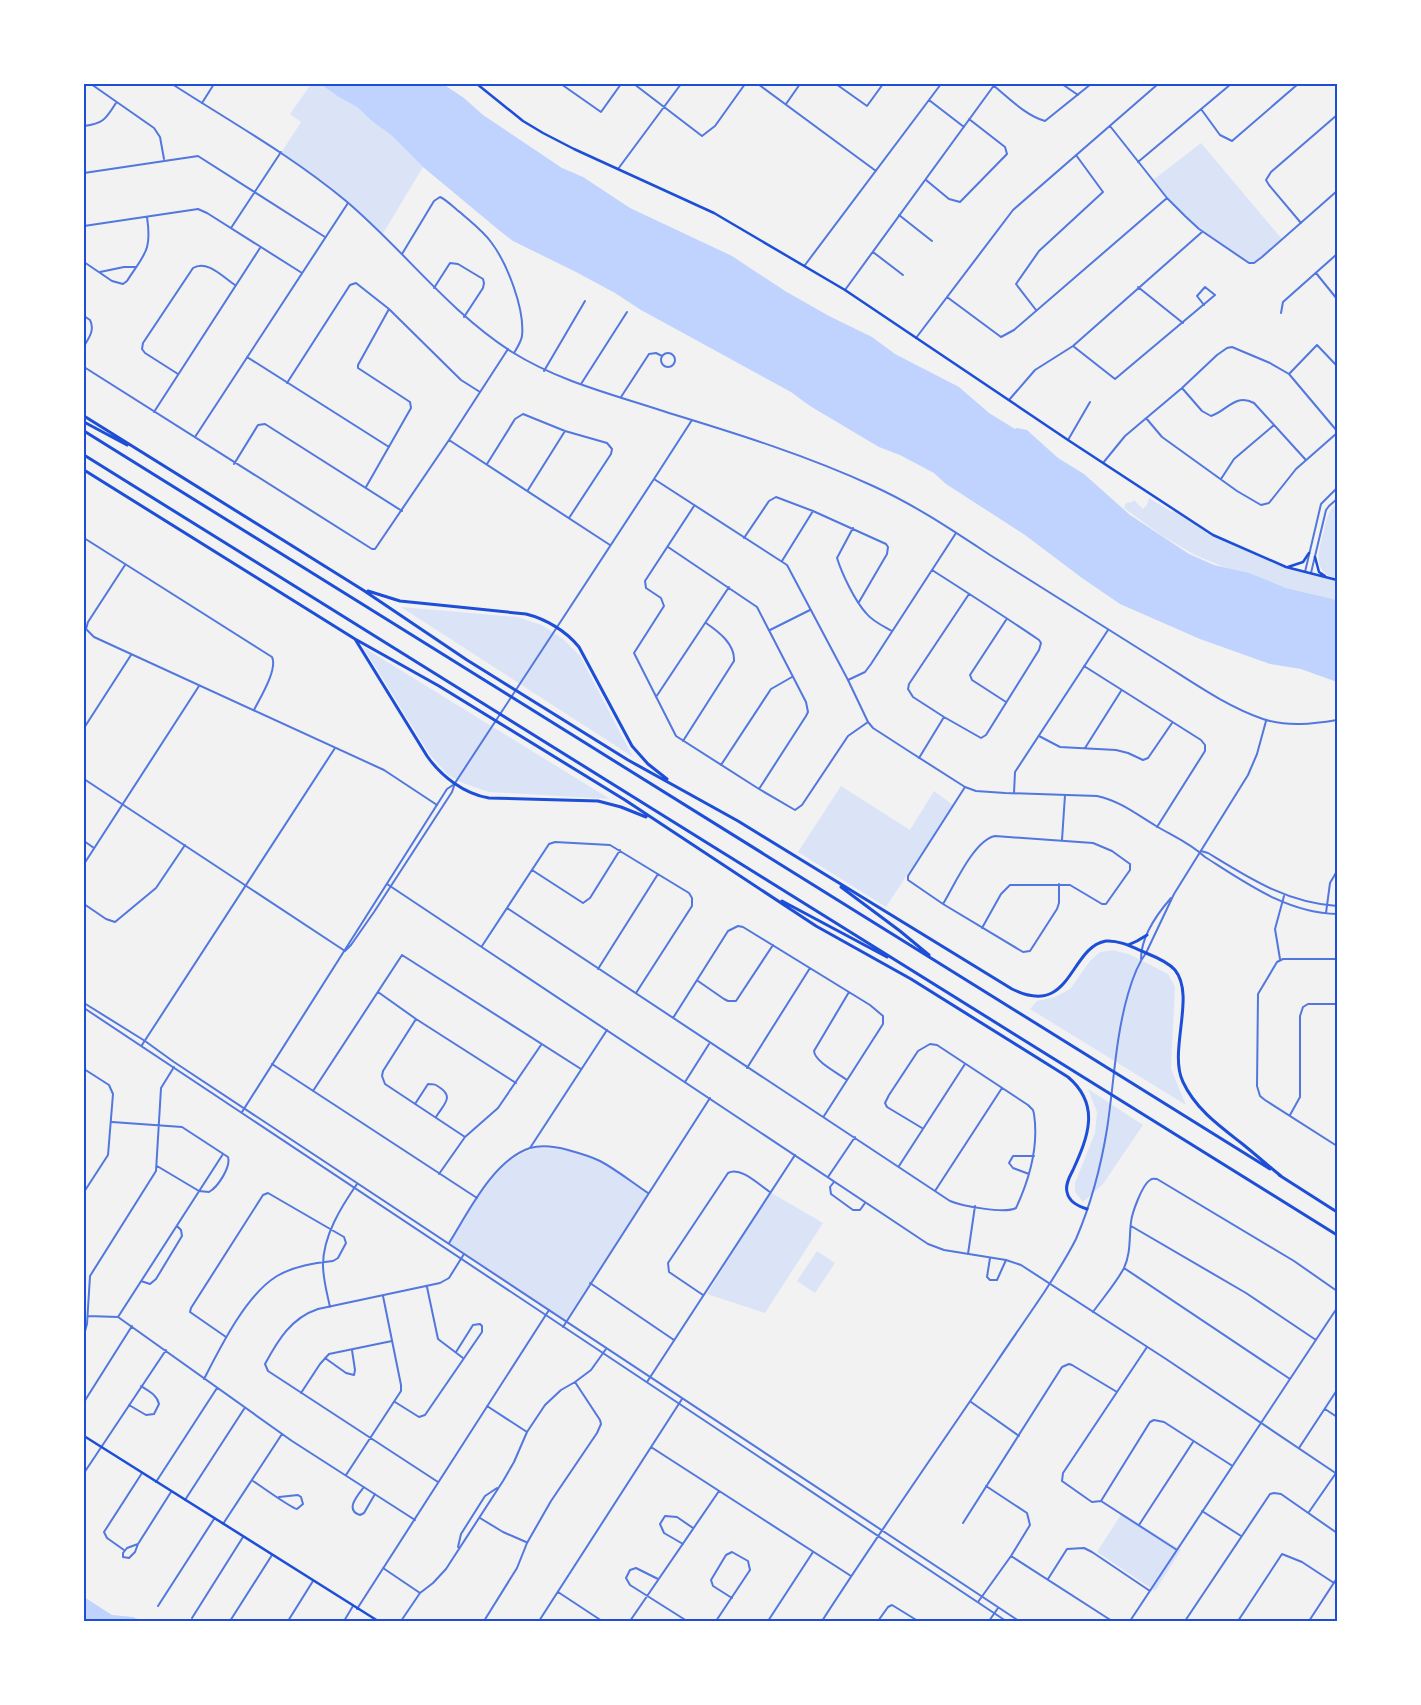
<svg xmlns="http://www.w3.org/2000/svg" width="1421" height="1705" viewBox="0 0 1421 1705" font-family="Raleway,sans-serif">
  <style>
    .green { fill: #dbe4f7 }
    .water { fill: #bfd3fe }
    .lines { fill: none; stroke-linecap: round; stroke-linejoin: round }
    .minor { stroke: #5277de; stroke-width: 2 }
    .tertiary { stroke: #5277de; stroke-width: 2 }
    .secondary { stroke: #1d4ed8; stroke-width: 2.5 }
    .primary { stroke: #1d4ed8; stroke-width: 2.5 }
    .motorway { stroke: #1d4ed8; stroke-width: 3 }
    .neatline { fill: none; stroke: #1d4ed8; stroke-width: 2 }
  </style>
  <rect width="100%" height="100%" fill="#f2f2f2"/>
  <!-- green -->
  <path class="green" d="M311,84h8l38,23 16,15 18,13 32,32 -41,68 -40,-37 -61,-45 20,-31 -11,-8z
    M1201,143l81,96 -28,24h-4l-53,-35 -30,-31 -14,-17z
    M1149,498l23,14 2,-2 39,25 73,32 51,13v20l-51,-12 -50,-16 -41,-17 -34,-20 -37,-27 2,-5 6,-1 2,-2 9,9 4,-4z
    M1337,503v76c-25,-7 -19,-26 -14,-45 3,-12 4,-23 14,-31z
    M401,607l116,10 25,8 21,14 17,17 53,101z
    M363,647l247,152 -121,-7 -26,-9 -15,-8 -18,-20z
    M841,786l69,44 24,-39 19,14 -67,102 -88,-55z
    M1113,950l18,5 37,19 7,13 -4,82 15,36 -156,-96 7,-8 18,-4 15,-8 20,-28 10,-9z
    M1088,1089l55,36 -40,59 -20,18 -8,-10v-9l20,-50 2,-21z
    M537,1148c51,0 71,18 112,45l-84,128 -116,-78c23,-37 43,-84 88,-95z
    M770,1192l53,31 -58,90 -58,-19z
    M817,1251l18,12 -20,30 -18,-12z
    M1122,1513l59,37 -26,41 -58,-39z"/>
  <!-- water -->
  <path class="water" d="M320,84h123l21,14 19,17 79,53 21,9 47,31 102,48 53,35 44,25 43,21 23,17 64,33 30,26 26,16 2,-1 10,2 31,28 26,16 46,41 59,39 25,11 35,8 37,15 51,12v82l-36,-13 -31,-5 -70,-25 -80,-35 -38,-26 -57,-43 -79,-51 -12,-11 -34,-18 -21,-8 -69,-41 -19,-14 -150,-82 -26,-17 -39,-21 -63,-31 -13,-10 -77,-64 -32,-32 -18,-13 -16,-15 -18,-10z
    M84,1597l28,18 21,2 9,4h-58z"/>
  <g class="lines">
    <!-- minor -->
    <path class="minor" d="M91,84l63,44 6,9 4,22
      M561,84l40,28 20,-28
      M634,84l68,52 13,-10 30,-42
      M758,84l118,87
      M836,84l31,22 16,-22
      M1062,84l16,11
      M994,86c15,12 32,30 51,35l46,-37
      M929,100l35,27
      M202,103l12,-19
      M786,104l14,-20
      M1201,109l19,26 12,6 66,-57
      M84,126c19,-2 22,-7 32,-23
      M1110,126l57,72 18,18 14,13 50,34h5l8,-6 75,-66
      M1138,162l93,-78
      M618,169l63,-85
      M84,173l114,-17 127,81
      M926,180l23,19 11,3 47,-48 -2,-7 -36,-28
      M899,215l33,26
      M1301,223l-32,-38 -3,-5 5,-8 66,-57
      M84,226l114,-17 9,4 95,60
      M231,228l50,-76
      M873,252l30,23
      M402,254l32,-53 6,-4c7,3 14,11 21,16 10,9 22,18 30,29 16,21 34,67 31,94 -1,6 -5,12 -8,17
      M84,262l28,19 11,3 4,-3c18,-28 25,-30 20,-64
      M805,265l136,-181
      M100,272l24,-5h12
      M1316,273l21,26
      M1138,287l45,36
      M434,288l16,-25 8,1 25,15 1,4 -1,5 -19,29
      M845,290l150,-206
      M947,297l54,40 13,-7 153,-132
      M1036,310l-20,-26 23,-33 64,-59 -27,-37
      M1281,313l2,-11 54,-48
      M84,316l6,4c5,10 -1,18 -6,26
      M916,338l97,-128 145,-126
      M1073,346l42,33 100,-84 -10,-8 -8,9 7,9
      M661 360a7 7 0 1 1 14 0a7 7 0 1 1-14 0Z
      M247,357l142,90
      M84,367c96,61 192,122 288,182h3l74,-109 59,-91
      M544,371l41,-70
      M178,374l-33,-21 -3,-4 1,-6 50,-75c14,-9 31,10 42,17
      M1289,374l28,-29 20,21
      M287,383l63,-98 6,-2 33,26 72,71 19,12
      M581,384l46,-72
      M1182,388l20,23 9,5c16,-5 24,-23 43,-13l51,56
      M621,397l28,-43 7,-1 6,3
      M1009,400l26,-30 38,-24 129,-114
      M154,412l106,-164
      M1146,418l16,19 75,54 24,14 8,-2 27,-34 41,-36
      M195,437l153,-234
      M449,440l161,105
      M1068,440l22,-38
      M1103,463l22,-27 57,-48 35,-33 10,-7 5,-1 38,16 19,11 48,57
      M234,464l24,-39 7,-1 137,87
      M487,464l28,-45 8,-5 42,17 42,12 5,6 -1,5 -42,64
      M1221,479l13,-20 40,-34
      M366,487l45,-79 -1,-6 -52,-34v-3l31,-56
      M528,490l37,-59
      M694,506l-49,75 1,7 15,10 3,8 -30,47 42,83 83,53 36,21 7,-5 46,-69 20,-14
      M853,528l-16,30c5,16 18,43 29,55 6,8 17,13 26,18
      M84,538l188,119c6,12 -12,41 -18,53
      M744,538l25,-37 7,-4 37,14 73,33 2,3 -1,7 -28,48
      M668,547l89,60 49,95 2,10 -2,4 -47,73
      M782,561l31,-50
      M125,565l-37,57 -2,7 8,8 290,133 53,35
      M932,570c36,23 72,46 107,70l2,3 -2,7 -53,85 -5,3 -37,-21 -31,-20 -5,-8 1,-5 60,-90
      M770,630l40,-20
      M1084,666l117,74 4,5v6l-48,76
      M848,680l17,-8 6,-8 85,-131
      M656,697l73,-110
      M1006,702l-34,-22 -2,-5 36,-55
      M84,728l47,-73
      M1039,736l21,11 56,3 12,3 15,7 5,-2 24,-35
      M683,741l51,-80c1,-17 -15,-29 -28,-38
      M1085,748l36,-57
      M919,758l25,-41
      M721,765l50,-76 21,-12
      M965,787l-57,89v4l35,24 80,48 7,-1 27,-42 2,-6v-19
      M1014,793l1,-21 93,-142
      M1062,840l3,-45
      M84,841l10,7
      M84,864l115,-178
      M532,870l51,33 7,-5 30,-48
      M84,904l22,15 9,3 41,-34 29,-43
      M943,904c11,-18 31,-64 52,-68l98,7 19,8 18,13v6l-24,34h-4l-32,-19h-60l-9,9 -19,34
      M507,908l443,293c12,5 55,13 66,7 14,-30 23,-61 18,-94l-1,-4 -5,-5 -91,-60 -7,-1 -12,7 -29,44 -4,8 2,4 35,21
      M1326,913l4,-30 7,-12
      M482,946l67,-102 6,-2 55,3 79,48 3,5v8l-56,87
      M1280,959l-5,-30 9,-33
      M1337,959h-54l-6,3 -19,32 -1,92 3,10 5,4 72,46
      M598,969l60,-95
      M698,981l26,18 4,2h8l37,-56
      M378,992l38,27 100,64
      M673,1018l55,-87 10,-5 5,1 127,78 13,11v8l-59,92
      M416,1019l-33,52 -1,5 3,8 80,53
      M142,1045l193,-297
      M272,1064l205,134
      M747,1068l63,-100
      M84,1069l25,16 4,9 -5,61 -24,37
      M847,1080c-9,-7 -32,-18 -33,-29l35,-59
      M685,1082l24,-38
      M313,1091l89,-136 179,114
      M415,1104l13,-20c5,0 7,0 11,3 16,10 4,18 -3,30
      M1290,1115l10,-18v-81l3,-9 5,-3h29
      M112,1122l70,5 46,30c3,10 -10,30 -19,35l-10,-1 -42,-25
      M530,1148l77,-118
      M899,1166l66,-102
      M439,1174l26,-37 33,-29 43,-63
      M1029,1174l-16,-6 -4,-5 4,-7h21
      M828,1177l27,-40
      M834,1182l-4,5 1,7 22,16h7l5,-7
      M935,1191l67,-103
      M1131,1226l115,67 70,47
      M449,1243c19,-30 44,-83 81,-95 11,-3 27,-1 38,2 11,3 22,6 32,11 17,9 33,22 48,32
      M968,1254l7,-48
      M990,1258l-3,19 3,3h7l9,-20
      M1124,1268l166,111
      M141,1281l9,3 6,-5 26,-43 -1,-6 -4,-4
      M590,1283l84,57
      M427,1287l11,52 25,19
      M703,1295l-34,-23 -1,-9 60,-90c13,-7 31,12 42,19
      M330,1307c-3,-14 -7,-28 -7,-42 0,-29 18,-58 34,-81
      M1093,1312c10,-14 23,-29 31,-44 7,-15 5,-30 7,-46 1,-9 11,-37 19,-42 3,-2 3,-1 7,-1l137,82 43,30
      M88,1316l30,1 174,124 123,79
      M118,1317l105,-163
      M563,1327l147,-229
      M84,1335l3,-11 3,-48 66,-105 5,-83 13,-21
      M1147,1347l-84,126 -1,8 27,19 3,2 9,-1 76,49
      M325,1358l21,15 8,2 1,-5 -3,-20
      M204,1379c17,-33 42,-84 73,-103 17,-10 38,-13 56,-15l5,-3 8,-15 -2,-6 -76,-44 -5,2 -72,113 -1,4 36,25
      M647,1382l148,-227
      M301,1393l19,-29 9,-10 63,-13
      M84,1402l48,-76
      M395,1402l24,15 6,-2 57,-83v-6l-2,-2 -7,1 -17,27
      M971,1402l48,34
      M129,1405l17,10 8,-1 5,-10c-2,-9 -10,-13 -18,-18
      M487,1406l40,26
      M1325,1409l12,8
      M651,1447l200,129
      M1299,1448l38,-58
      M84,1473l82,-123
      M346,1475l55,-84v-6l-18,-89
      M253,1481c8,5 38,27 44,28l6,-5 -2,-7 -3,-2 -19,2
      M156,1482l61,-94
      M438,1482l-170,-111 -3,-7c13,-24 26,-46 53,-55l122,-26 9,-5 15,-24
      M364,1487c-6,8 -20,23 -4,28l4,-2 11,-19
      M185,1500l59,-91
      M1101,1501l49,-79 4,-2 10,2 67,43
      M1202,1511l39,25
      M1309,1512l27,-39
      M480,1518l23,14 23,10
      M963,1523l99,-156 7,-3 3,1 45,27
      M223,1524l59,-90
      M1139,1525l54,-83
      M138,1544l-11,4 -4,5v4l6,1 6,-6 3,-8 33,-52
      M683,1544l-19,-11 -4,-9 5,-8 12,1 16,11
      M458,1547l3,-13 24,-38 12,-8
      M124,1550l-17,-12 -3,-6 38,-59
      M1011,1556l101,65
      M383,1568l37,25
      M658,1579l-22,-11 -6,2 -4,8 4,7 57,36
      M1048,1579l19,-30 17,-1 8,4 58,39
      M558,1592l44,29
      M978,1602l33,-46 19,-31 -3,-12 -41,-27
      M158,1606l56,-87
      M357,1609l192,-299
      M192,1618l51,-81
      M230,1621l42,-66
      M288,1621l25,-40
      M344,1621l9,-15
      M401,1621l19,-28 13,-10 13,-14 57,-88 11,-19 13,-30 18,-27 16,-15 14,-8 16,-12 15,-21
      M484,1621l33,-53 10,-25 24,-42 46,-68 4,-9 -1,-4 -25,-38
      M539,1621l143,-222
      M630,1621l89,-130
      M716,1621l34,-51 -2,-9 -16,-9 -6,3 -15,25 2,6 19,12
      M768,1621l45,-69
      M878,1621l10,-14 4,-2 26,16
      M989,1621l9,-13
      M1130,1621l207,-313
      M1185,1621l85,-127 4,-1 7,1 56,39
      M1238,1621l44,-67 20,8 32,21
      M1309,1621l28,-43"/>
    <!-- tertiary -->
    <path class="tertiary" d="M172,84c59,38 120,72 174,117 57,48 102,110 166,151 48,30 103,43 157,61 69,21 139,43 204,73 42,19 79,44 117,69 55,35 111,70 167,105 34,21 68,46 106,59 24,8 50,5 74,1
      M654,479l133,86 61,115 20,42 5,6 34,22 58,37 11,4 29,2 92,3c23,5 39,18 59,30 17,10 34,17 49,31 41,26 82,56 132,57
      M1305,572l16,-68 16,-16
      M1311,573l15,-63 3,-4 8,-7
      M84,779l261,172
      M1201,851l7,2c41,25 79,50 129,53
      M387,884l541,360 16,6 62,10 15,5 145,94 171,115
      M1174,894l74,-119 9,-21 9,-33
      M345,951l6,-6 23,-33 78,-120 3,-9 199,-304 38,-59
      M1141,959c0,-22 16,-45 30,-61
      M84,1003l61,38 29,21 845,559
      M84,1008l922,613
      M242,1112l205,-323 6,-4
      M822,1621c56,-87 116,-172 174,-258 16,-24 33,-48 49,-72 11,-17 22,-34 31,-52 15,-35 25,-73 31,-110 7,-45 8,-90 21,-135 4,-14 9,-29 18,-41l28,-59"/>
    <!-- secondary -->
    <path class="secondary" d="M477,84l46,37 20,12 31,16 140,64 131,77 223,150 145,95 73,32 51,13
      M1315,557l4,15 6,4
      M1288,567l15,-5 6,-9"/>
    <!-- primary -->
    <path class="primary" d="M84,1436l294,185"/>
    <!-- motorway -->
    <path class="motorway" d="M84,416l279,174 104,70 161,100 110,61 274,168c60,30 57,-42 94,-48 14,-1 28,7 40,12 10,4 22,9 29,17 21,26 -7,81 8,112 12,26 35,43 57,60 14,11 27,23 41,34
      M84,422l43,23
      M84,431l1186,738
      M84,455l1253,780
      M84,470l271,169 84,47 186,114 191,126 95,53 157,98c33,28 20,60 5,93 -3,6 -8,14 -6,22 2,10 11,14 20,17
      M368,591l32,10 126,13c20,5 40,17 53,33l53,99 16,18 19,15
      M355,639l72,117c14,20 37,38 62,42l109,3 23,6 25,10
      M841,887l59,44 29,24
      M782,901l105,56
      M1128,945l9,-4 10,-6
      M1279,1175l58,37"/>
  </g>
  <!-- border -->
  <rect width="1421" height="1705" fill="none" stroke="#ffffff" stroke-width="170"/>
  <rect x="85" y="85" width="1251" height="1535" class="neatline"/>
</svg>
